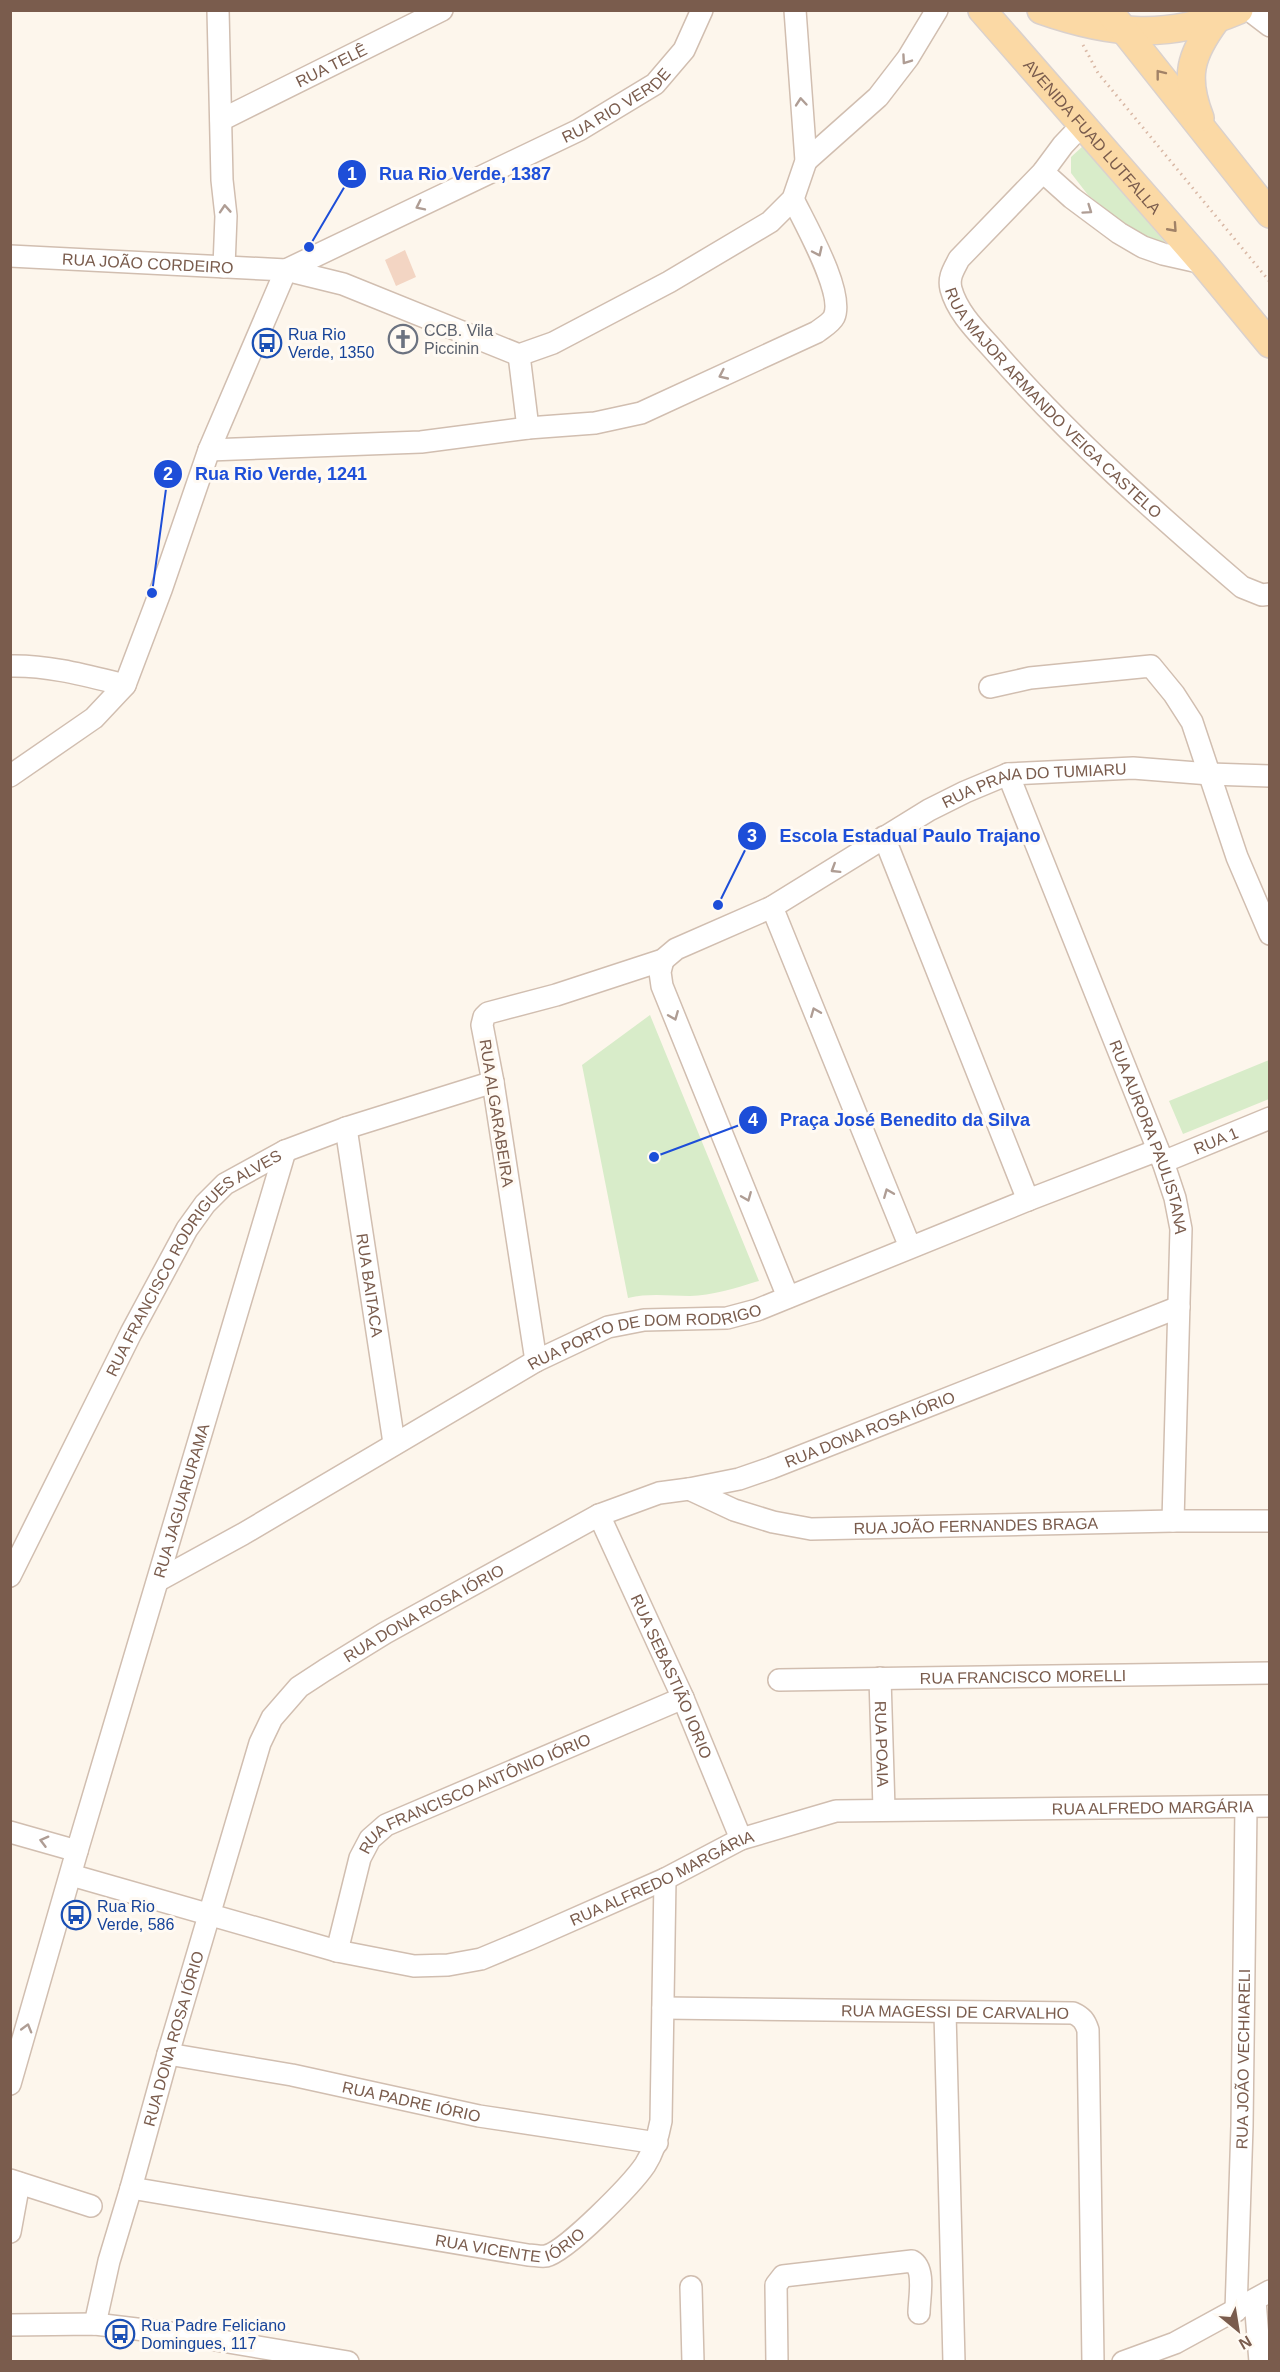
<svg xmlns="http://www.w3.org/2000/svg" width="1280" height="2372" viewBox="0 0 1280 2372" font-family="Helvetica,sans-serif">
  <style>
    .green { fill: #d8ecc9 }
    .building { fill: #f3d5c3 }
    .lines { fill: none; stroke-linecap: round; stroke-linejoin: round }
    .minor-casing { stroke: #d1beb0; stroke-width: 24 }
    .major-casing { stroke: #dad1cd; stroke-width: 30 }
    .path { stroke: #d9b8a5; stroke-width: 3; stroke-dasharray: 1.5 4.5; stroke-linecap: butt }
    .minor { stroke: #fff; stroke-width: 21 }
    .major { stroke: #fbd9a5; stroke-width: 27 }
    .oneway { stroke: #af9d94 }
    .oneway2 { stroke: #a18267 }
    .labels { text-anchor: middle; stroke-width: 6; stroke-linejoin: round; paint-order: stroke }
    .street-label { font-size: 16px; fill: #7a5c4d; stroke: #fffaf3 }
    .worship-label { font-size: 16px; fill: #5b616d; stroke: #fffaf3; text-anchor: start }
    .transit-label { font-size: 16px; fill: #164399; stroke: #fffaf3; text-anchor: start }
    .leader { fill: none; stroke: #1d4ed8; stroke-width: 2 }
    .callout-dot { fill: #1d4ed8; stroke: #fffaf3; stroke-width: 2 }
    .mark-label { font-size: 18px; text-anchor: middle; font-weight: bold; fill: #fff }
    .callout-label { font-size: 18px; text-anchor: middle; font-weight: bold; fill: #1d4ed8; stroke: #fffaf3; stroke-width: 6; stroke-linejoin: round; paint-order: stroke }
  </style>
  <rect width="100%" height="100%" fill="#fdf6ec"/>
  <!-- green -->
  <path class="green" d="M1083,146l86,101 -28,-10 -53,-42 -17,-22v-16z
    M650,1015l109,266 -4,1c-21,7 -43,13 -65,14 -22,0 -40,-3 -62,2l-46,-233z
    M1269,1060v39l-86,35 -14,-33z"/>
  <!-- building -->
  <path class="building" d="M405,250l11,27 -20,9 -11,-26z"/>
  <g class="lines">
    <!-- minor casing -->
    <g class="minor-casing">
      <g id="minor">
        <path d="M218,10l4,170 4,36 -2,51"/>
        <path d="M1249,10l21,16"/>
        <path id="s1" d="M221,120l221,-110"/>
        <path id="s2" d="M1082,125l-19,20 -20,27 -84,87c-5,10 -11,18 -8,30 7,26 30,46 47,66 74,84 159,159 244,232l20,8 8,-1"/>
        <path d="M806,161l72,-64 30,-39 29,-48"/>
        <path d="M1043,172l29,26 47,35 24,14 20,7 40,9"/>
        <path id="s3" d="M10,256l276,14 57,14 176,71 34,-12 116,-61 101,-60 23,-23 13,-38 -11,-151"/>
        <path d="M519,355l9,73"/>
        <path d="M209,450l212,-8 107,-14 67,-5 46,-10 176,-81c5,-4 14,-9 17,-15 11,-24 -29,-93 -41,-118"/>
        <path d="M10,666c39,-1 78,10 115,19"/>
        <path d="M990,687l40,-9 121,-12 23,28 18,28 45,135 33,77"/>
        <path id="s4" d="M1008,774l155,388 12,36 6,31 -8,292"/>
        <path id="s5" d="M10,776l84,-58 31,-33 36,-95 48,-140 77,-180 293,-140 76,-46 29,-34 18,-40"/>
        <path d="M884,837l144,363"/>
        <path d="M772,907l138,340"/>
        <path d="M663,960l-3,12 2,14 126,311"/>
        <path id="s6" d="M346,1128l48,315"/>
        <path id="s7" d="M1163,1162l107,-44"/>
        <path id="s8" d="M536,1361l-43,-279 -11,-57 2,-8 4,-4 68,-18 107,-35 13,-11 96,-42 157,-97 36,-18 43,-18 125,-6 77,6 60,2"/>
        <path id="s9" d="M689,1489l45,21 39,12 38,7 362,-8h97"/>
        <path id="s10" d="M599,1515l84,183 58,141"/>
        <path id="s11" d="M10,1576l121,-243 56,-104 18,-25 20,-20 60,-33 61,-23 147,-46"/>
        <path id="s12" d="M159,1580l84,-46 293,-173 72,-34 36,-7 83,-2 30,-8 271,-110 130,-50"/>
        <path id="s13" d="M880,1678l4,131"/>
        <path id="s14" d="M779,1680l491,-7"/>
        <path d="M10,1832l67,19"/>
        <path id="s15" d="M71,1875l266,76 77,15 34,-1 33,-6 48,-20 136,-60 76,-40 95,-28 434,-5"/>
        <path id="s16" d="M337,1951l23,-93 10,-19 16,-14 297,-127"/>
        <path id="s17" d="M663,2008l410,5c9,4 12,8 15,17l5,332"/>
        <path d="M945,2012l9,350"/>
        <path id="s18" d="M168,2054l124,21 187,41 178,27"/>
        <path id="s19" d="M10,2084l67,-233 208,-700"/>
        <path d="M10,2180l81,26"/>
        <path id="s20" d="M131,2188l397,67c6,0 13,2 18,1 21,-5 86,-72 99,-91 9,-14 13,-28 16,-44l4,-242"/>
        <path d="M10,2232l9,-49"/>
        <path d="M691,2287l2,75"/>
        <path d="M1255,2300l5,62"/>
        <path id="s21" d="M1236,2311l6,-185 4,-319"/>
        <path id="s22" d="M95,2324l14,-63 22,-73 37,-134 92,-311 12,-25 27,-31 26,-17 60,-37 214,-118 60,-22 30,-4 50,-10 32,-11 408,-161"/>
        <path d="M10,2325l85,-1 91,11 162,27"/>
        <path d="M777,2362l-1,-77 7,-9 129,-15c14,8 7,37 7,52"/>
        <path d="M1123,2362l52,-19 95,-52"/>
      </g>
    </g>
    <!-- major casing -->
    <g class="major-casing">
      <g id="major">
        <path id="s23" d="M982,10l221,253 67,81"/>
        <path d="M1041,10c71,25 128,30 198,0"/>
        <path d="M1108,10l162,204"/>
        <path d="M1200,118c-16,-41 -10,-63 16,-98"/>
      </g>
    </g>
    <!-- path -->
    <path class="path" d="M1083,45l15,28 172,209"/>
    <!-- minor -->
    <use href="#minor" class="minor"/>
    <!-- major -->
    <use href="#major" class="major"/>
  </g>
  <!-- one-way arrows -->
  <defs><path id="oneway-chevron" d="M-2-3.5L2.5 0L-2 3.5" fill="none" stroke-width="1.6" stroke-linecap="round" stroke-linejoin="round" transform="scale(1.5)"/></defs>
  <g class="oneway">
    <use href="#oneway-chevron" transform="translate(906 60) rotate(125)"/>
    <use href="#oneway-chevron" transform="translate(801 102) rotate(-95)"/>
    <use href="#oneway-chevron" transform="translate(420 206) rotate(154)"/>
    <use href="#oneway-chevron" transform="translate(225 209) rotate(-94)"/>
    <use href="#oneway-chevron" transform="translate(1088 210) rotate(35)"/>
    <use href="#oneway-chevron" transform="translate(818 252) rotate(65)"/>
    <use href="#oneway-chevron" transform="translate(723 375) rotate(155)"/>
    <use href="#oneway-chevron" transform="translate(835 869) rotate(148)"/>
    <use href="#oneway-chevron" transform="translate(815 1012) rotate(-112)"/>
    <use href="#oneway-chevron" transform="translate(674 1016) rotate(68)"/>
    <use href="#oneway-chevron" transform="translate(888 1193) rotate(-112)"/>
    <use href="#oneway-chevron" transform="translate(747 1197) rotate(68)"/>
    <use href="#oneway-chevron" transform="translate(44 1841) rotate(-165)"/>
    <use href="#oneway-chevron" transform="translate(27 2028) rotate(-74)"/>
  </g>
  <g class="oneway2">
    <use href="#oneway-chevron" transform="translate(1160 74) rotate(-128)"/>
    <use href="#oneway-chevron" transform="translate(1173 228) rotate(48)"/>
  </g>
  <!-- icons -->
  <defs>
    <g id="church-ring" transform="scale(1.5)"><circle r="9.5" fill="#fffaf3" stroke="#6b7280" stroke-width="1.5"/><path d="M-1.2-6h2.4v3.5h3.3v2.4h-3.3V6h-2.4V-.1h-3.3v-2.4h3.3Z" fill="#6b7280"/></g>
    <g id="bus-ring" transform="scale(1.5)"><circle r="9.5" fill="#fffaf3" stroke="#1a4fb4" stroke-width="1.5"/><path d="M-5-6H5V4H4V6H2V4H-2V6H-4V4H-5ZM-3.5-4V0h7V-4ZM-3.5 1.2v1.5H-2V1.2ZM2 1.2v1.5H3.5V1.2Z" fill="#1a4fb4"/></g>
  </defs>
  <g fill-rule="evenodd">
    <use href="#church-ring" x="403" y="339"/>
    <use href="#bus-ring" x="267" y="343"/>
    <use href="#bus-ring" x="76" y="1915"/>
    <use href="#bus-ring" x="120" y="2334"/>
  </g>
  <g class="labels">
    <!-- street labels -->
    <g class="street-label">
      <text dy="6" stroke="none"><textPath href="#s1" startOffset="123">RUA TELÊ</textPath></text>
      <text dy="6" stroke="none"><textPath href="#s5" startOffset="962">RUA RIO VERDE</textPath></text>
      <text dy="6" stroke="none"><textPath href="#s23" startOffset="168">AVENIDA FUAD LUTFALLA</textPath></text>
      <text dy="6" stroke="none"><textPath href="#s3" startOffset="138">RUA JOÃO CORDEIRO</textPath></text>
      <text dy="6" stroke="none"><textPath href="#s2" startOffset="368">RUA MAJOR ARMANDO VEIGA CASTELO</textPath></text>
      <text dy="6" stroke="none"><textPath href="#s8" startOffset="954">RUA PRAIA DO TUMIARU</textPath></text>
      <text transform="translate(497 1113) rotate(81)" y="6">RUA ALGARABEIRA</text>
      <text dy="6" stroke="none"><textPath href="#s4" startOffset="390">RUA AURORA PAULISTANA</textPath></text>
      <text dy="6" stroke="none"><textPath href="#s7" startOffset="57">RUA 1</textPath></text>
      <text dy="6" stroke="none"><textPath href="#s11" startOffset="368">RUA FRANCISCO RODRIGUES ALVES</textPath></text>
      <text dy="6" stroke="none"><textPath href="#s6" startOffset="159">RUA BAITACA</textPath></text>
      <text dy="6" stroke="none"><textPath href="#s12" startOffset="549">RUA PORTO DE DOM RODRIGO</textPath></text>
      <text dy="6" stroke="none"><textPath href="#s22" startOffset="1304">RUA DONA ROSA IÓRIO</textPath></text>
      <text dy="6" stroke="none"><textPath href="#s19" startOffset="608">RUA JAGUARURAMA</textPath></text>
      <text dy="6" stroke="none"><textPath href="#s9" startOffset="294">RUA JOÃO FERNANDES BRAGA</textPath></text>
      <text dy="6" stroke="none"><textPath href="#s22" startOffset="818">RUA DONA ROSA IÓRIO</textPath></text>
      <text dy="6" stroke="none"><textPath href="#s14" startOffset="244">RUA FRANCISCO MORELLI</textPath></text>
      <text dy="6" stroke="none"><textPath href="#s10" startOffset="177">RUA SEBASTIÃO IORIO</textPath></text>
      <text dy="6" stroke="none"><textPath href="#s13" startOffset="66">RUA POAIA</textPath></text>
      <text dy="6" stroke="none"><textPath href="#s16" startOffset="231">RUA FRANCISCO ANTÔNIO IÓRIO</textPath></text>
      <text dy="6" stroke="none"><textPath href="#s15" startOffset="1125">RUA ALFREDO MARGÁRIA</textPath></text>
      <text dy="6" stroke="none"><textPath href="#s15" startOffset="621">RUA ALFREDO MARGÁRIA</textPath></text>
      <text dy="6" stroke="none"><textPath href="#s17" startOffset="292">RUA MAGESSI DE CARVALHO</textPath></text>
      <text dy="6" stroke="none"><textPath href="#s22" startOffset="296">RUA DONA ROSA IÓRIO</textPath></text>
      <text dy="6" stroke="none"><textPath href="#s21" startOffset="252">RUA JOÃO VECHIARELI</textPath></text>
      <text dy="6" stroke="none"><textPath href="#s18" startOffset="248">RUA PADRE IÓRIO</textPath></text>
      <text dy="6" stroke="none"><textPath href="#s20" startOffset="387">RUA VICENTE IÓRIO</textPath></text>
    </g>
    <!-- worship labels -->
    <g class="worship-label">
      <text x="424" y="336">CCB. Vila<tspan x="424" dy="18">Piccinin</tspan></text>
    </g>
    <!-- transit labels -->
    <g class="transit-label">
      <text x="288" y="340">Rua Rio<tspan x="288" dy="18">Verde, 1350</tspan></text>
      <text x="97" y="1912">Rua Rio<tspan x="97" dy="18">Verde, 586</tspan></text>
      <text x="141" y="2331">Rua Padre Feliciano<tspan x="141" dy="18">Domingues, 117</tspan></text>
    </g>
  </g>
  <!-- callouts -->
  <path class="leader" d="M309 247L352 174M152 593L168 474M718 905L752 836M654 1157L753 1120"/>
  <g class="callout-dot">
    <circle cx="309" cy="247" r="6"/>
    <circle cx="152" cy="593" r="6"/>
    <circle cx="718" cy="905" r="6"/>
    <circle cx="654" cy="1157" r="6"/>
    <circle cx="352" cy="174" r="15"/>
    <circle cx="168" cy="474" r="15"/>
    <circle cx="752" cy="836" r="15"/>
    <circle cx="753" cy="1120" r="15"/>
  </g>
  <g class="mark-label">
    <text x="352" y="180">1</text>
    <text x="168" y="480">2</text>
    <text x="752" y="842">3</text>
    <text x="753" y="1126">4</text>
  </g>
  <g class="callout-label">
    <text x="465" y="180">Rua Rio Verde, 1387</text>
    <text x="281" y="480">Rua Rio Verde, 1241</text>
    <text x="910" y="842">Escola Estadual Paulo Trajano</text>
    <text x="905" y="1126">Praça José Benedito da Silva</text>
  </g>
  <!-- border -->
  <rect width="1280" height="2372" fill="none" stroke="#7a5c4d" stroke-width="24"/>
  <!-- north arrow -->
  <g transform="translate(1238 2330) rotate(150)" stroke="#fffaf3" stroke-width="4.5" paint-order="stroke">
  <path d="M0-4.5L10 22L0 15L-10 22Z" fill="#7a5c4d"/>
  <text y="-9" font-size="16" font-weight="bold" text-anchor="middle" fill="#7a5c4d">N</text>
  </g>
</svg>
